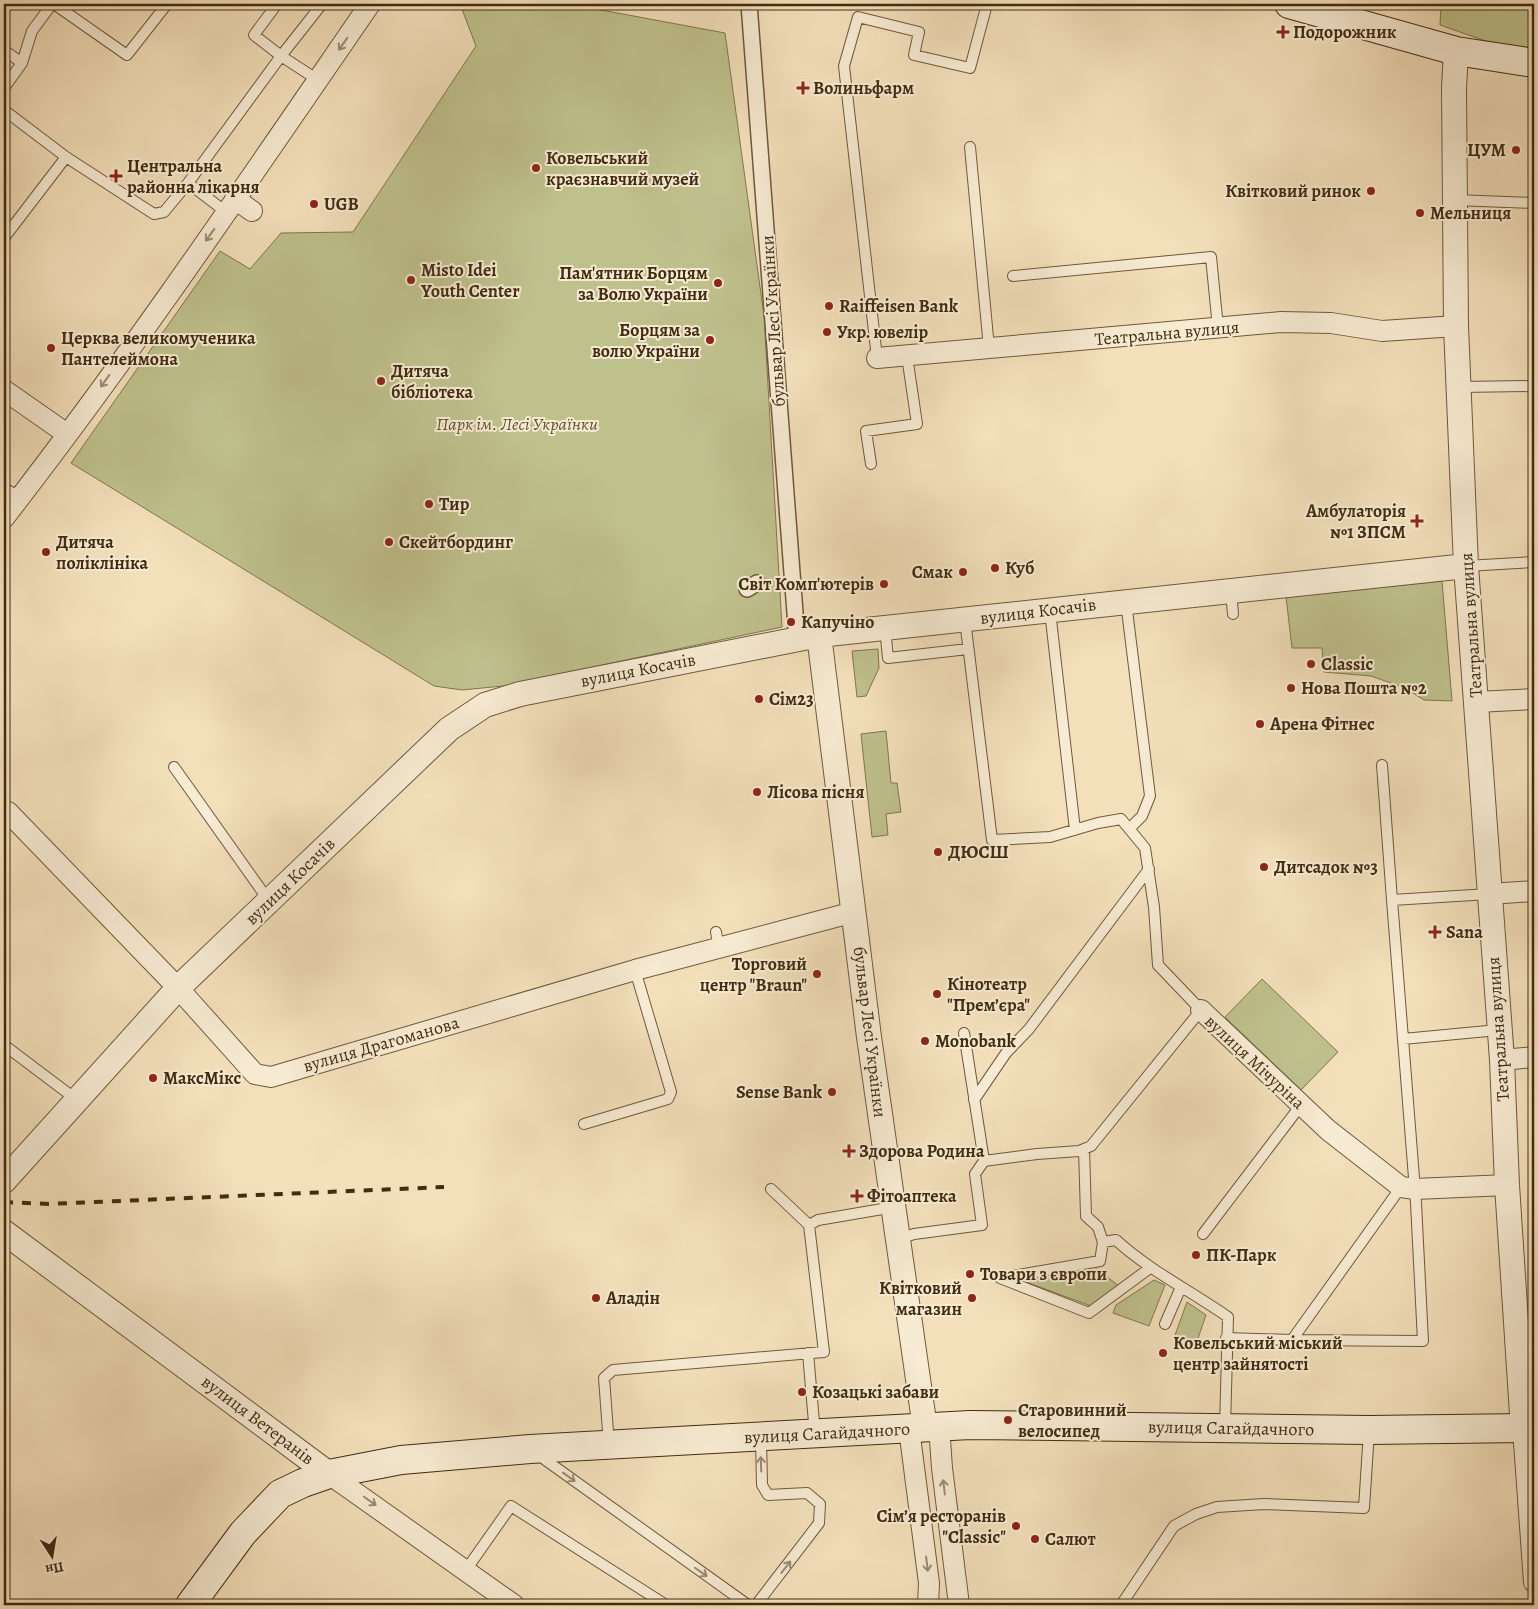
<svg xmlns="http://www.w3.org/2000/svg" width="1538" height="1609" viewBox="0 0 1538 1609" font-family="Alegreya,serif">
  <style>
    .green { fill: #bfc18d; stroke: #80764f }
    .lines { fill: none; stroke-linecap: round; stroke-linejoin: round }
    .service-casing { stroke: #6e593c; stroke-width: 12 }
    .pedestrian-casing { stroke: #6e593c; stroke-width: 18 }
    .minor-casing { stroke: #6e593c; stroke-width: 22 }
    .tertiary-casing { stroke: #6e593c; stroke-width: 26 }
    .secondary-casing { stroke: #412c11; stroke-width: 30 }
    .service { stroke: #f7ebd3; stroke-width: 10 }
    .pedestrian { stroke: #f7ebd3; stroke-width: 15 }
    .minor { stroke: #f7ebd3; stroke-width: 20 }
    .tertiary { stroke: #f7ebd3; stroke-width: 24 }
    .secondary { stroke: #f7ebd3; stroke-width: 28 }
    .rail { stroke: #412c11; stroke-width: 4; stroke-dasharray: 9 9; stroke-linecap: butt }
    .oneway { stroke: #9c8c72 }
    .poi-dot { fill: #8f2418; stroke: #f7ebd3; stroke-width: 2 }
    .labels { text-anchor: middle; stroke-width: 4; stroke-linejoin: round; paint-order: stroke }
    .poi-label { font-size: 18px; font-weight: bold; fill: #412c11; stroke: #f7ebd3; text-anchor: start }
    .street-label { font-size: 18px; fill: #412c11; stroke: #f7ebd3 }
    .park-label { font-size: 18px; font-style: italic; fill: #605130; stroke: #f7ebd3 }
  </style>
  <rect width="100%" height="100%" fill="#f3e0bb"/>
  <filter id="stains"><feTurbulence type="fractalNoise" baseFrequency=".004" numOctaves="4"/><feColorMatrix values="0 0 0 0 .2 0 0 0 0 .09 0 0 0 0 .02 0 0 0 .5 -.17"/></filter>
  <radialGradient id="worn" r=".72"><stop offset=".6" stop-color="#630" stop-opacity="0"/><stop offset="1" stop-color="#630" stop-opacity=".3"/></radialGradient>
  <!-- green -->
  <path class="green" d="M460,4h109l156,29 39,283 18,311 -279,59 -41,4 -28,-4 -363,-223 149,-212 30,18 31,-36 72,-1 123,-186z
    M1441,4h93v44l-37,-3 -57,-20z
    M1442,581l10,120 -28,-1 -19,-12 -34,-12 -47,-4 -2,-24h-30l-6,-51z
    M878,649l1,19 -13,28 -9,1 -5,-46z
    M886,731l5,52h6l4,29 -15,2 2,21 -16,2 -11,-103z
    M1262,979l76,73 -37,38 -76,-73z
    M1097,1269l22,17 -28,20 -65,-24z
    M1154,1280l11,5 -16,41 -36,-13 3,-8z
    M1187,1302l19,13 -11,32 -21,-9z"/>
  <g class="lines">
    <!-- service casing -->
    <g class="service-casing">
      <path id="service" d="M54,4l73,51 40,-51
        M4,50l18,13 -18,25
        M22,63l10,-32 20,-27
        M318,80l-37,-24 41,-52
        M4,110l62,47 88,57 10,-2 24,-29 38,29
        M970,147l19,201
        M188,183l93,-127 -27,-21 23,-31
        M1455,200l79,3
        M4,238l62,-81
        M1013,276l198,-19 7,71
        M877,358l-33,-292 14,-49 61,15 -5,23 56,13 17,-64
        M1459,387l75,-1
        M871,464l-5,-33 51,-7 -10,-68
        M4,488l16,9
        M1466,566l68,-4
        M1231,591l2,23
        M1126,602l24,194 -8,20 -13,13
        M1050,611l25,219
        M965,620l27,220 58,-3 48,-14 23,-4 24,29 9,59 4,58 43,45 -110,136 -12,5 -42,3 -53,7
        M885,628l3,30 80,-9
        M1382,765l10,135
        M174,767l95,134
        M716,932l3,16
        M1403,1039l95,-9
        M4,1045l73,55
        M974,1100l32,-47 23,-24 120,-160
        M584,1124l84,-25 3,-7 -36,-122
        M1084,1149l2,67 12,11 5,15 13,-2c34,31 75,51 112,77l-3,110
        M771,1189l38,36
        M1203,1234l98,-129
        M899,1239l15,-5 68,-9 -7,-51 9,-13 -20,-128
        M1000,1278l89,35 61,-45
        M1001,1278l99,-17 3,-19
        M1165,1324l16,-37
        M1226,1338l66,2 109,-153
        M1292,1340l131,1 -7,-138 -24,-303 97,-6
        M808,1353l7,81
        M609,1445l-5,-67 9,-8 211,-18 -15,-127 9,-5 76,-13
        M537,1454l211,151
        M466,1570l45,-64 155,99
        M756,1605l63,-82 1,-19 -13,-11 -39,2 -6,-10 -1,-46
        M1121,1605l53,-79 22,-12 21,-7 47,-3 100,4 5,-77"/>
    </g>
    <!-- pedestrian casing -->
    <g class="pedestrian-casing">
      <path id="pedestrian" d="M749,4l48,635
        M747,589l10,-6"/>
    </g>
    <!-- minor casing -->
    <g class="minor-casing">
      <path id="minor" d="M235,199l17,12
        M877,358l404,-36 50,1 51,8 74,-5
        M4,390l63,44
        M4,518c129,-166 247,-341 366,-514
        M1476,702l58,-3
        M8,812l170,176 77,86 16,3 364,-107 219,-58
        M1489,894l45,-3
        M1201,1010l127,120 73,57 14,2 92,-4
        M1502,1060l32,-3
        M939,1426l3,42 17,137
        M909,1429l20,154 -1,22
        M1523,1429l11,153
        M329,1474l185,131"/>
    </g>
    <!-- tertiary casing -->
    <g class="tertiary-casing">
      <path id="tertiary" d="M1456,51l-2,37 2,238 10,240 36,494 5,125 16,244
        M819,635l50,402 56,391
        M4,1181l174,-193 271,-259 36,-24 35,-11 299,-59 647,-69
        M4,1232l325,242"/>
    </g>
    <!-- secondary casing -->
    <g class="secondary-casing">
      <path id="secondary" d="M1289,4l167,47 78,12
        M190,1605l53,-72 37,-39 23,-11 26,-9 72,-14 129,-11 440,-24 399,5 165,-2"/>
    </g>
    <!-- service -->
    <use href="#service" class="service"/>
    <!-- pedestrian -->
    <use href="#pedestrian" class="pedestrian"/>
    <!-- minor -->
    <use href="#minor" class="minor"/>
    <!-- tertiary -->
    <use href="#tertiary" class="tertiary"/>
    <!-- secondary -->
    <use href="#secondary" class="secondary"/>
    <!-- rail -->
    <path class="rail" d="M4,1202l45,2 395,-17"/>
  </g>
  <!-- one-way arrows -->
  <defs><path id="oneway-shaft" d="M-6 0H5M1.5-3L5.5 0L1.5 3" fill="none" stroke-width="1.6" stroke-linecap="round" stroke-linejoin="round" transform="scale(1.25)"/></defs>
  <g class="oneway">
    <use href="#oneway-shaft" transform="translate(343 44) rotate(125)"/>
    <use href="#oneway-shaft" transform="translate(210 235) rotate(126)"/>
    <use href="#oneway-shaft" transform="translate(105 381) rotate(126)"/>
    <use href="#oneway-shaft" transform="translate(761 1464) rotate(-92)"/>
    <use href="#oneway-shaft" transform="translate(569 1477) rotate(36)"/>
    <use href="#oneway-shaft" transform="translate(944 1487) rotate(-97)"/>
    <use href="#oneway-shaft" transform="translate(370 1501) rotate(35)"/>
    <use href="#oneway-shaft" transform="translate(927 1564) rotate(83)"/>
    <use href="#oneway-shaft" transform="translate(786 1567) rotate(-52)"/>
    <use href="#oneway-shaft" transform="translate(701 1572) rotate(35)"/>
  </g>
  <!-- markers -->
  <g class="poi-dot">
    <path d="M1280.5 24.5h5v5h5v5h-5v5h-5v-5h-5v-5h5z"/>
    <path d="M800.5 80.5h5v5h5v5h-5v5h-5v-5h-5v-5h5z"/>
    <circle cx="1516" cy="150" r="5"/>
    <circle cx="536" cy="168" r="5"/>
    <path d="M113.5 168.5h5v5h5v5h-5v5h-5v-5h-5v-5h5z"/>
    <circle cx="1371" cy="191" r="5"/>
    <circle cx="314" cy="204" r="5"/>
    <circle cx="1420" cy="213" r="5"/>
    <circle cx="411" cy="280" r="5"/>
    <circle cx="718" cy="283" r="5"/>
    <circle cx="829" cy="306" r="5"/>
    <circle cx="827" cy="332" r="5"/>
    <circle cx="710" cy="340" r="5"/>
    <circle cx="51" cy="348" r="5"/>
    <circle cx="381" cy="381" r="5"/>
    <circle cx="429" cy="504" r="5"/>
    <path d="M1414.5 513.5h5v5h5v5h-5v5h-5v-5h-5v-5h5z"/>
    <circle cx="389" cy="542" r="5"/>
    <circle cx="46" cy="552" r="5"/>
    <circle cx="995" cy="568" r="5"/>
    <circle cx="963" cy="572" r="5"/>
    <circle cx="884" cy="584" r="5"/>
    <circle cx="791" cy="622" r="5"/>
    <circle cx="1311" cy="664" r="5"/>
    <circle cx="1291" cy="688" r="5"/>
    <circle cx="759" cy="699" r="5"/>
    <circle cx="1260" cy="724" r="5"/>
    <circle cx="757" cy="792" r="5"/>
    <circle cx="938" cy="852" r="5"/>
    <circle cx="1264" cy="867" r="5"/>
    <path d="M1432.5 924.5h5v5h5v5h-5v5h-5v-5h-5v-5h5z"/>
    <circle cx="817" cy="974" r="5"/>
    <circle cx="937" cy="994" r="5"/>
    <circle cx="925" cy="1041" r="5"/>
    <circle cx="153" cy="1078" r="5"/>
    <circle cx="832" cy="1092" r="5"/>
    <path d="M846.5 1143.5h5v5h5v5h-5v5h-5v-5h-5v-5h5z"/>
    <path d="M854.5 1188.5h5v5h5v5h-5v5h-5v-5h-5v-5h5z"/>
    <circle cx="1196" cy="1255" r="5"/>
    <circle cx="970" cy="1274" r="5"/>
    <circle cx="596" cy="1298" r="5"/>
    <circle cx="972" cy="1298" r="5"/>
    <circle cx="1163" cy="1353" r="5"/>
    <circle cx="802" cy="1392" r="5"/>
    <circle cx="1008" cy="1420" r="5"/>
    <circle cx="1016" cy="1526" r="5"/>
    <circle cx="1035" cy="1539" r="5"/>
  </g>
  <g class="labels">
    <!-- poi labels -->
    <g class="poi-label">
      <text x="1293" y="38">Подорожник</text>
      <text x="813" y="94">Волиньфарм</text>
      <text x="1506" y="156" text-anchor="end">ЦУМ</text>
      <text x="546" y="164">Ковельський<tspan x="546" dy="21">краєзнавчий музей</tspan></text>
      <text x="127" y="172">Центральна<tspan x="127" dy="21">районна лікарня</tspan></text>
      <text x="1361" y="197" text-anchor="end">Квітковий ринок</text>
      <text x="324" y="210">UGB</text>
      <text x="1430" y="219">Мельниця</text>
      <text x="421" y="276">Misto Idei<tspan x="421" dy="21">Youth Center</tspan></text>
      <text x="708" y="279" text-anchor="end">Пам'ятник Борцям<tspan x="708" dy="21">за Волю України</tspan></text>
      <text x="839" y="312">Raiffeisen Bank</text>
      <text x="700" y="336" text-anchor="end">Борцям за<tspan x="700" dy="21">волю України</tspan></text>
      <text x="837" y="338">Укр. ювелір</text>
      <text x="61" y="344">Церква великомученика<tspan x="61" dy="21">Пантелеймона</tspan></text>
      <text x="391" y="377">Дитяча<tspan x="391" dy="21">бібліотека</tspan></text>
      <text x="439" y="510">Тир</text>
      <text x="1406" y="517" text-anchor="end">Амбулаторія<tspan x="1406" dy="21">№1 ЗПСМ</tspan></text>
      <text x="56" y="548">Дитяча<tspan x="56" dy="21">поліклініка</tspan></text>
      <text x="399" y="548">Скейтбординг</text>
      <text x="1005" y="574">Куб</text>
      <text x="953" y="578" text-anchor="end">Смак</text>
      <text x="874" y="590" text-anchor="end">Світ Комп'ютерів</text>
      <text x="801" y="628">Капучіно</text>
      <text x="1321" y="670">Classic</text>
      <text x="1301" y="694">Нова Пошта №2</text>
      <text x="769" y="705">Сім23</text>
      <text x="1270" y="730">Арена Фітнес</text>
      <text x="767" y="798">Лісова пісня</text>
      <text x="948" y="858">ДЮСШ</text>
      <text x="1274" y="873">Дитсадок №3</text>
      <text x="1446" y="938">Sana</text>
      <text x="807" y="970" text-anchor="end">Торговий<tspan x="807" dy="21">центр "Braun"</tspan></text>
      <text x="947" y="990">Кінотеатр<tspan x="947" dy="21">"Прем’єра"</tspan></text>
      <text x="935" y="1047">Monobank</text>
      <text x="163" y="1084">МаксМікс</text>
      <text x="822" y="1098" text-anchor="end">Sense Bank</text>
      <text x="859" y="1157">Здорова Родина</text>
      <text x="867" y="1202">Фітоаптека</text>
      <text x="1206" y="1261">ПК-Парк</text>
      <text x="980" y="1280">Товари з європи</text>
      <text x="962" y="1294" text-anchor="end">Квітковий<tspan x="962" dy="21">магазин</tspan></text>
      <text x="606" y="1304">Аладін</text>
      <text x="1173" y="1349">Ковельський міський<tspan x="1173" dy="21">центр зайнятості</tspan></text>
      <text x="812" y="1398">Козацькі забави</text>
      <text x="1018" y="1416">Старовинний<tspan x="1018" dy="21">велосипед</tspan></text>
      <text x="1006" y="1522" text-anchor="end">Сім’я ресторанів<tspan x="1006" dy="21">"Classic"</tspan></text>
      <text x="1045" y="1545">Салют</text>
    </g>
    <!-- street labels -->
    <g class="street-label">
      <text transform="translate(773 321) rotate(-94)" y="6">бульвар Лесі Українки</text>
      <text transform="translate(1167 333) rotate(-5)" y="6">Театральна вулиця</text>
      <text transform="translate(1038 611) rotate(-7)" y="6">вулиця Косачів</text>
      <text transform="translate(1471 625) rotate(-94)" y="6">Театральна вулиця</text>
      <text transform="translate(638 670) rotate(-11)" y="6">вулиця Косачів</text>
      <text transform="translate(290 881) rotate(-44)" y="6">вулиця Косачів</text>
      <text transform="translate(1498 1029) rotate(-94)" y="6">Театральна вулиця</text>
      <text transform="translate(870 1032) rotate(83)" y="6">бульвар Лесі Українки</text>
      <text transform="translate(381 1044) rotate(-16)" y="6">вулиця Драгоманова</text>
      <text transform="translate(1255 1062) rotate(43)" y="6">вулиця Мічуріна</text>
      <text transform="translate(258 1420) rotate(37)" y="6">вулиця Ветеранів</text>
      <text transform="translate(1231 1428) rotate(1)" y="6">вулиця Сагайдачного</text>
      <text transform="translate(827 1433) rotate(-3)" y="6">вулиця Сагайдачного</text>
    </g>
    <!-- park labels -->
    <g class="park-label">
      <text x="517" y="430">Парк ім. Лесі Українки</text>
    </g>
  </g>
  <!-- margin -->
  <rect width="1538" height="1609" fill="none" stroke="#f3e0bb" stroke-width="20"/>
  <rect x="5" y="5" width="1528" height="1599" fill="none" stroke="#412c11" stroke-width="2.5"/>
  <rect x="10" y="10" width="1518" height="1589" fill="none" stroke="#412c11"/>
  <!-- north arrow -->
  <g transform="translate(52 1556) rotate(168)" stroke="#f7ebd3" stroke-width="4" paint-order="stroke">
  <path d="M0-4L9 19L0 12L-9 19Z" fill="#412c11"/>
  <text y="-8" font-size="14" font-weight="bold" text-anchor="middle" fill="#412c11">Пн</text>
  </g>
  <rect width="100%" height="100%" filter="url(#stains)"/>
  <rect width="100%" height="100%" fill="url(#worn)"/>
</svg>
